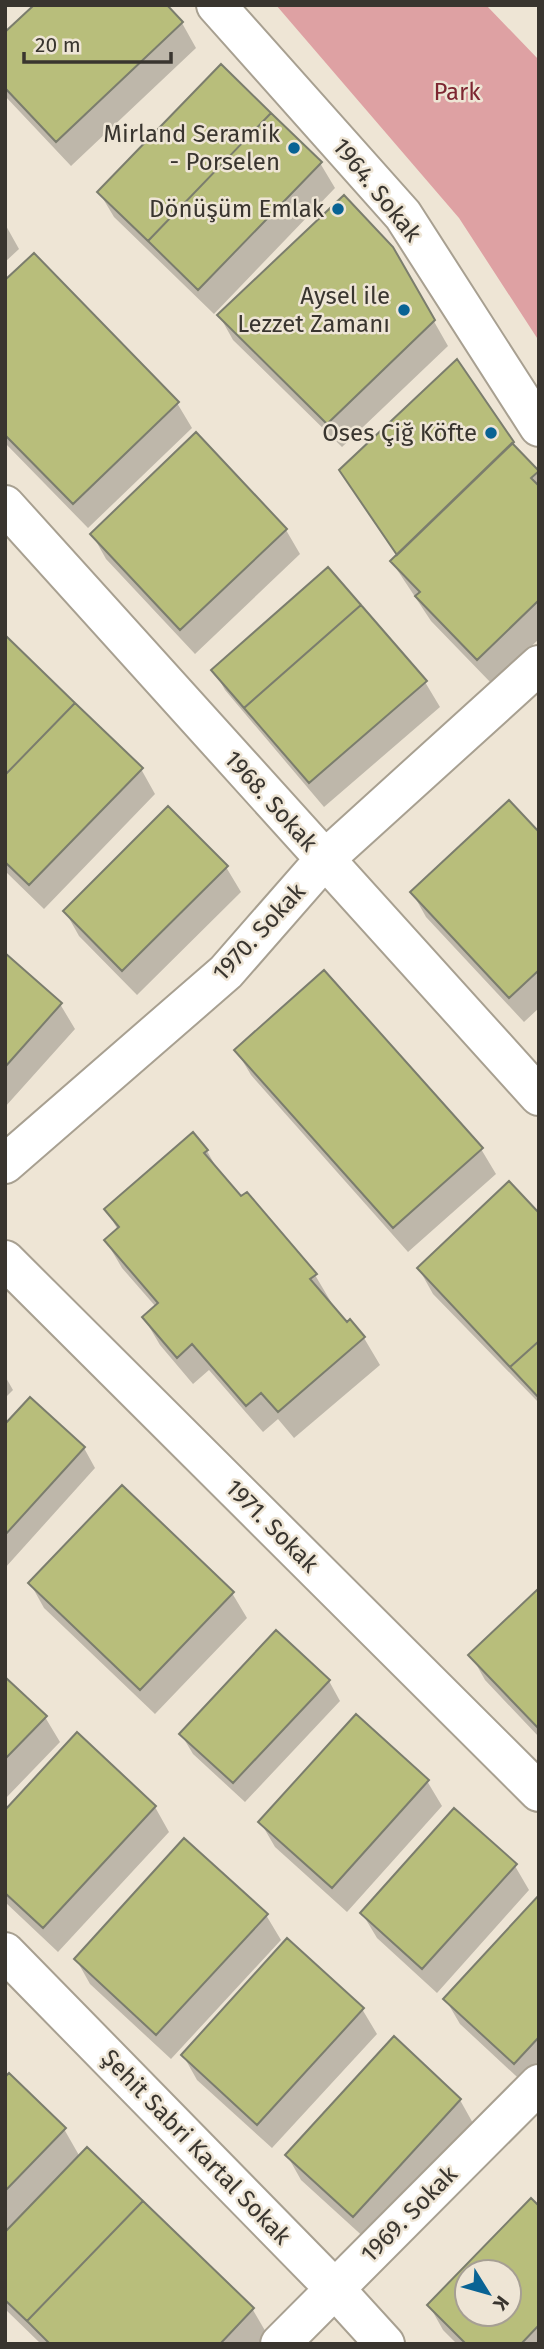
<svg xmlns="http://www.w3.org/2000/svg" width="544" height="2349" viewBox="0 0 544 2349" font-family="'Fira Sans',sans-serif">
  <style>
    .green { fill: #dea1a3 }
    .shadow { fill: #0003; fill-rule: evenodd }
    .building { fill: #b8be7b; stroke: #7b7d6d; stroke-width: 2; fill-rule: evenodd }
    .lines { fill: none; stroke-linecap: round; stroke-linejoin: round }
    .minor-casing { stroke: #a8a091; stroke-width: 42 }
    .minor { stroke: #fff; stroke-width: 38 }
    .poi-dot { fill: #096394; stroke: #eee5d5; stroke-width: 2.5 }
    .labels { text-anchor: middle; stroke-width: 5; stroke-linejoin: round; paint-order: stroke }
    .park-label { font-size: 24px; fill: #7d2631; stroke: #eee5d5 }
    .poi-label { font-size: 24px; fill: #39352f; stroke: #eee5d5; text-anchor: end }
    .street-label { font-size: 24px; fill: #39352f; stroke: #eee5d5 }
  </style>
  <rect width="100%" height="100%" fill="#eee5d5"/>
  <!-- green -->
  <path class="green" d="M276,5h210l53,55v281l-80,-123z"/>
  <!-- shadow -->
  <path class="shadow" d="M182,23l14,25 -125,118 -66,-70v-62z
    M320,163l15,25 -121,126 -100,-97 -15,-25z
    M5,224l14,25 -14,13z
    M392,248l56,98 -106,101 -109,-107 -14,-25z
    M5,283l172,120 15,25 -104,100 -83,-85z
    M513,443l5,9 21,23v164l-47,45 -61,-63 -39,-59 6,-5 -57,-87z
    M286,530l14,24 -105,100 -89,-95 -14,-25z
    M5,638l136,131 14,25 -111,115 -39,-38z
    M214,670l211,12 15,25 -116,100 -99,-117z
    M539,835v173l-15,14 -98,-105 -14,-25z
    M226,867l15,25 -104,103 -58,-59 -14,-25z
    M5,955l55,49 15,25 -70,78z
    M236,1050l245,99 15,25 -88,78 -157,-177z
    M207,1151l13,23 95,101 16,27 -2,2 18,20 17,14 16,27 -86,73 -16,-19 -15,13 -54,-62 -16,14 -33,-39 -16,-27 12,-11 -34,-39 -16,-27 12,-11 -12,-21z
    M539,1215v188l-106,-109 -14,-25z
    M5,1376l8,14 -8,8z
    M5,1426l79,22 11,20 -90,100z
    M30,1583l202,10 15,25 -92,96 -111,-106z
    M539,1590v147l-54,-57 -14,-25z
    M5,1680l40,37 15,25 -55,57z
    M329,1681l11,20 -95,101 -52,-48 -12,-20z
    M77,1735l78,72 14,25 -111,120 -53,-50v-90z
    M427,1781l15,25 -95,106 -72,-65 -14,-24z
    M515,1866l14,24 -92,103 -60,-55 -15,-25z
    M539,1898v179l-10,11 -69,-64 -14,-24z
    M266,1915l15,25 -110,119 -81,-75 -14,-25z
    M362,2009l15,25 -105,114 -75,-68 -14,-25z
    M5,2072l59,57 16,28 7,-7 166,160 14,24 -9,10h-217l-36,-35z
    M460,2100l14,25 -106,116 -67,-61 -14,-25z
    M539,2208v136h-82l-14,-14 -14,-25zM467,2272h42v42h-42z"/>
  <!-- building -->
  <path class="building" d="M34,5h133l16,17 -127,120 -51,-54v-56z
    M221,64l50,49 -123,128 -51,-49z
    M271,113l51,49 -124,128 -50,-49z
    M344,195l49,52 42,73 -108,104 -110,-109z
    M34,253l145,149 -106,102 -68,-69v-155z
    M457,359l57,83 -117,113 -58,-85z
    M196,432l91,97 -107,101 -90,-96z
    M512,443l27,28 -8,7 8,8v114l-62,60 -62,-64 5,-4 -30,-31z
    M328,567l33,38 -117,103 -33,-38z
    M361,605l66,76 -118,102 -65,-75z
    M5,635l70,68 -70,72z
    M75,703l68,65 -114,117 -24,-23v-87z
    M509,800l30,32v138l-30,28 -99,-106z
    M168,806l60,60 -106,105 -59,-60z
    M5,953l57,50 -57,64z
    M324,970l159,178 -90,80 -159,-178z
    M193,1132l15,18 -4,3 37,43 6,-4 70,82 -7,5 37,43 3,-3 15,18 -87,75 -17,-19 -15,13 -54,-62 -15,14 -35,-41 16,-14 -54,-63 15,-13 -15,-18z
    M509,1181l30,32v128l-29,26 -93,-99z
    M539,1341v57l-29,-31z
    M30,1397l55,50 -80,88v-111z
    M122,1485l112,107 -94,98 -112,-107z
    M539,1588v141l-71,-74z
    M276,1630l54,50 -97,103 -54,-49z
    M5,1677l42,39 -42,43z
    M356,1714l73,66 -97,108 -74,-66z
    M77,1732l79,74 -113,122 -38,-35v-83z
    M454,1808l63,56 -95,105 -62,-56z
    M184,1838l84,76 -112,121 -82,-76z
    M539,1895v142l-25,27 -71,-65z
    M287,1938l77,70 -107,117 -76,-70z
    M394,2036l67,63 -108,118 -68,-62z
    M9,2073l57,55 -61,63v-114z
    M87,2147l56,54 -116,120 -22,-21v-68z
    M531,2198l8,8v119l-18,19h-55l-39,-39zM467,2272h42v42h-42z
    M143,2201l111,107 -34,36h-170l-23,-23z"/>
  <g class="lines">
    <!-- minor casing -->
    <g class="minor-casing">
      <path id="minor" d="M216,5l187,210 136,212
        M5,505l534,591
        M5,1164l221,-192 98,-112 215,-195
        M5,1260l534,532
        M5,1952l329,336 51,56
        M280,2344l259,-260"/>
    </g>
    <!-- minor -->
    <use href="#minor" class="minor"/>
  </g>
  <!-- markers -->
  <g class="poi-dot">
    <circle cx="294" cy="148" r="7"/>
    <circle cx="338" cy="209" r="7"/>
    <circle cx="404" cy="310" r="7"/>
    <circle cx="491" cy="433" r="7"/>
  </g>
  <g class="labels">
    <!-- park labels -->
    <g class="park-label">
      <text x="457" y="100">Park</text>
    </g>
    <!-- poi labels -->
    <g class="poi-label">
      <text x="280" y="142">Mirland Seramik<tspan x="280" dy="28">- Porselen</tspan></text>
      <text x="324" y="217">Dönüşüm Emlak</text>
      <text x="390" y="304">Aysel ile<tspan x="390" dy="28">Lezzet Zamanı</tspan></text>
      <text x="477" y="441">Oses Çiğ Köfte</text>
    </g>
    <!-- street labels -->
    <g class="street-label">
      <text transform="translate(377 190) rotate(51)" y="8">1964. Sokak</text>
      <text transform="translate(271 801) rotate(48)" y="8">1968. Sokak</text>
      <text transform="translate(259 932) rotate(-47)" y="8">1970. Sokak</text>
      <text transform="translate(272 1526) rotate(45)" y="8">1971. Sokak</text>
      <text transform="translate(196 2147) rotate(46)" y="8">Şehit Sabri Kartal Sokak</text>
      <text transform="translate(409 2214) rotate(-45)" y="8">1969. Sokak</text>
    </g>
  </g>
  <!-- border -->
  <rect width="544" height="2349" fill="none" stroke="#39352f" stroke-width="14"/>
  <!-- north arrow -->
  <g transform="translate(488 2293) rotate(127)"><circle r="33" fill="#eee5d5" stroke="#a69f93" stroke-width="2"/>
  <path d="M0-5L12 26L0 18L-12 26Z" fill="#096394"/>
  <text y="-10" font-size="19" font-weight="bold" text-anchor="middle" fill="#39352f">K</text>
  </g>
  <!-- scale -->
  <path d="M24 52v10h147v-10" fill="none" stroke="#39352f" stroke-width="3.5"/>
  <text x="35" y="52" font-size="21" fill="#39352f" stroke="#eee5d5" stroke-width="5" paint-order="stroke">20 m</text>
</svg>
